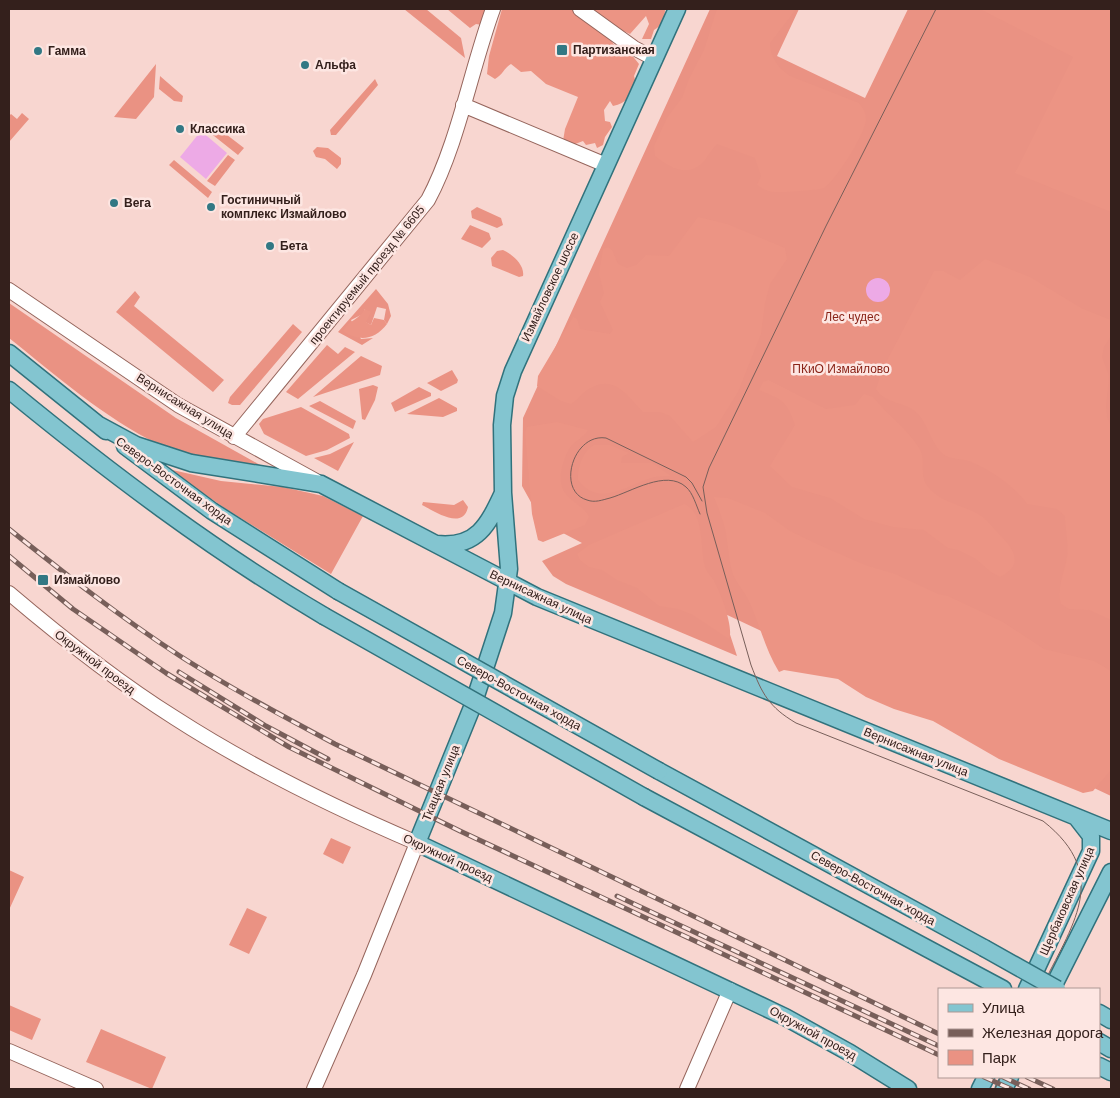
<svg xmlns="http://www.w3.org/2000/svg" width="1120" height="1098" viewBox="0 0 1120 1098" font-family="Arial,sans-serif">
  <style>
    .green { fill: #ea9283 }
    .forest { fill: #ec9484 }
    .water { fill: #edaae6 }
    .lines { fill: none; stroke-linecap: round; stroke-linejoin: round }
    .minor-casing { stroke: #95655c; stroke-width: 16 }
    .major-casing { stroke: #31727c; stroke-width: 19 }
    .minor { stroke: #fff; stroke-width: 14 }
    .major { stroke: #83c5d0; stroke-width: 16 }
    .tram { stroke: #785f5a; stroke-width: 1 }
    .rail-casing { stroke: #785f5a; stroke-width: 5 }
    .rail { stroke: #fde6e2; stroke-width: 3; stroke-dasharray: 9; stroke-linecap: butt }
    .major-bridge-casing { stroke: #31727c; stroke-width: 19; stroke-linecap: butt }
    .major-bridge { stroke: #83c5d0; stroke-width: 16 }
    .poi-dot { fill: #327884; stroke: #fde6e2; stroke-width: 2 }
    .labels { text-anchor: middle; stroke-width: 5; stroke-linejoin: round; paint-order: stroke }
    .poi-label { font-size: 12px; font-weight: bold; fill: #34201c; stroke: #fde6e2; text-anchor: start }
    .street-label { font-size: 12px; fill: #34201c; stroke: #fde6e2 }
    .park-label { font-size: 12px; fill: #8a2418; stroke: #fde6e2 }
  </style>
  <rect width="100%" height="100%" fill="#f8d6d0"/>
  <!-- green -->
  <path class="green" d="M404,9h22l35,29 4,20z
    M447,9h40l-5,16 -6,-1 -6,4z
    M710,9h89l-22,47 88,42 43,-89h203v787l-388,-183 14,43 -171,-72 -13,-8 -11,-15 40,-18 -40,-21 -20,-36 1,-68z
    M156,64l-2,33 -18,22 -22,-2z
    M160,76l23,20 -1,6 -8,-1 -15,-12z
    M375,79l3,6 -42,50h-5l-1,-5z
    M22,113l7,6 -20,23v-26l2,-2 6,5z
    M204,128h14l26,20 -6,7z
    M228,155l7,5 -20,26 -8,-5z
    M174,160l38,32 -4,6 -39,-33z
    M477,207l24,11 2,7 -6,3 -25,-10 -1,-7z
    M470,225l19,8 2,6 -9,9 -21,-9z
    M376,289l12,15 3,12 -4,8 -3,-4 2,-11 -9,-2 -6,18 -6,-3v-13l-2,5 -12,6 10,19 12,-1 -11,7 -24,-13z
    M135,291l5,6 -6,9 90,74 -11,12 -97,-80z
    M9,303l167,115 86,48c-35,-4 -73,-7 -104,-22 -52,-25 -104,-70 -149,-106z
    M293,324l9,8 -62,73h-8l-4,-2 2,-6z
    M327,345l11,9 7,-7 10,5 -57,47 -12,-7z
    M361,356l21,10 -2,9 -67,22z
    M452,370l6,10 -1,3 -16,8 -14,-8z
    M373,385l5,2 -3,13 -10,20 -3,-1 -3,-30z
    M419,387l12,6v3l-36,16 -4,-9z
    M439,398l18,10v3l-14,6 -36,-3z
    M320,401l36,20 -3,8 -44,-23z
    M301,407l48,27 1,4 -23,12 -21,6 -42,-22 -5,-10 4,-5z
    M354,442l-16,29 -24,-13 16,-4z
    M168,469l53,12 62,6 40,9 40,20 -32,58 -105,-65z
    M331,838l20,9 -8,17 -20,-10z
    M9,870l15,7 -15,33z
    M247,908l20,9 -18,37 -20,-9z
    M9,1005l32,14 -9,21 -23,-10z
    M101,1029l65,28 -14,32 -66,-27z"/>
  <!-- forest -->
  <path class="forest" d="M502,9h163c0,9 -2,16 -11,21l-3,9h-9l7,-15 -3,-8 -16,18 -13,-6 -23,-1 7,6h6l7,12 13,4 12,15 -5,12 2,7c-5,13 -9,20 -23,23l-3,-5 -6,9 1,11 5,1 2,5 -7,10 -2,8 -6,3 -2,-5 -9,2 -3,-4 -13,5 -7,-5 2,-12 13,-32 -32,-13 -15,-13 -10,1 -10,-8c-7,4 -8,11 -16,15l-8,-5 2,-18z
    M717,9h79l-26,34c0,14 8,25 20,33l69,27c4,5 7,10 7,17 -1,14 -30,60 -42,68 -4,2 -44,5 -49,4 -7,0 -12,-3 -18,-7l4,-9 -6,-18 -38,-14c-5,5 -8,10 -12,16 -16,19 -35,8 -50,-4l-1,-10 13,-28 15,-20 7,-19 15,-29z
    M980,9h131v203l-96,-39 58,-116z
    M317,147l11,1 13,10v6l-4,5 -12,-10 -9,-2 -3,-6z
    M698,217l29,7 58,24 2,11 -17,25 -5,19 -4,31 -23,58 -22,35 -23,15 -23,-26 -10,-4h-17c-18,-19 -31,-41 -60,-19 -4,4 -7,8 -12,11l-10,-3 -24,-15 1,-10 35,-59 4,2 3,10 30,5 3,-4 -13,-28 4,-9 -5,-19 4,-25 5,-2 4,3 6,14 9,4 9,-3 10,-10 23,1z
    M503,250c9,4 22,15 20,26l-4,1 -27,-11 -1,-8 6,-7z
    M985,259l45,18 51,31 30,12v16l-7,11 -2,10 7,19 -3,31 1,10 4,9v194l-22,-10 -20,-1 -8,-5c-5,-17 4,-31 6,-47 2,-10 -2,-30 -2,-41l-8,-7 -30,-5c-12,-18 -38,-35 -58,-43 -7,-2 -17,-2 -23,-5 -14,-8 -17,-31 -28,-42 -12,-13 -32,-9 -42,-25l6,-19 52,-99h9l17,9z
    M365,309l6,3 -5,10 5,3 3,-7 10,2 3,4c-12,16 -28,18 -44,7 6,-11 17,-12 22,-22z
    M768,380l58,29 29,-4 9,-11 9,3c14,18 34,31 46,51 8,12 -1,26 9,39 12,15 34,18 50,27 7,4 12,10 17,16 15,15 33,33 5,47l-9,-5 -15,-13 -18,-9 -10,-2 -24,-18 -31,-3 -29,-8 -34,-21 -38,-11 -22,-21 25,-41c-8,-24 -13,-26 -36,-35l4,-8z
    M557,422l31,8c-4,7 -12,10 -17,16 -8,12 -15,35 -6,47 7,10 19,13 24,24l-4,8 -42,17 -5,-2 -6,-26 -7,-82 2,-5z
    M594,445h16l19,8 -7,4 -1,6h31l19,13c-7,0 -16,0 -23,3 -24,8 -49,28 -70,1 -1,-12 5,-29 16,-35z
    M714,497l14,1 37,15 25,18 29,14 46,20 30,9 43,20 10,2 55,26 41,27 50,12 17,10v99l-18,21 -10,2 -84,-34 -66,-38 -39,-12 -28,-12 -28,-18 -54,-9 -5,2c-14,-23 -19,-47 -30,-71 -4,-9 -12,-17 -16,-27 -4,-10 -5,-29 -7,-41 -2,-12 -8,-25 -12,-36z
    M463,500l5,7c-5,24 -34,4 -46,-2l1,-3 31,3z
    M684,504c21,8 16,45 21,63 2,6 8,11 10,16 6,11 19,45 14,56l-36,-24 -15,-6 -19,-3 -22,-18 -20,-8 -15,-10 -13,-3 -9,-7 -3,-6 12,-9z"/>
  <!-- water -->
  <path class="water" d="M201,131l26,22 -21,26 -26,-22z
    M866 290a12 12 0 1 1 24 0a12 12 0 1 1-24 0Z"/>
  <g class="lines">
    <!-- minor casing -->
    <g class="minor-casing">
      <path id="minor" d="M580,9l54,39 21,11
        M463,105l143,60
        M9,290l169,115 138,76
        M234,437l194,-237c30,-56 43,-131 65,-191
        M9,593c53,45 107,88 166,125 76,49 158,89 242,125l-53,132 -50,114
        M9,1051l87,38
        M687,1089l43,-99"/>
    </g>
    <!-- major casing -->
    <g class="major-casing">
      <path id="major" d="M677,9l-164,362 -8,25 -3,29 1,68 6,76 -6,44 -30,92 -56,138 368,174 65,36 58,36
        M9,353l97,78
        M9,390c100,82 203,160 315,226
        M99,425l37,20 55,18 130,21 216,113 574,234
        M125,446l87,65 126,80
        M437,544c40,4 51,-19 66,-51
        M659,771l325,177
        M644,797l359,192
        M1027,989l64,-138v-15l-14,-18
        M1052,989l59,-117
        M1099,1013l12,7
        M1099,1042l12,7
        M1099,1066l12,6
        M980,1089l6,-12
        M1004,1089l6,-12"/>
    </g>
    <!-- minor -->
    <use href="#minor" class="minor"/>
    <!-- major -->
    <use href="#major" class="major"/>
    <!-- tram -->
    <path class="tram" d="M936,9l-110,217 -117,242 -6,19 4,26 44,152c11,29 18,42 45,58l247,98c70,55 28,105 -2,168
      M700,514c-4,-9 -7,-21 -14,-27 -20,-18 -55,5 -76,11 -8,2 -15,5 -23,2 -31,-9 -14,-67 19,-62l80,39 6,6 10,18
      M995,1089l6,-12"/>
    <!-- rail casing -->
    <g class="rail-casing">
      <path id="rail" d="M9,529c55,44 111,88 171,127 50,32 102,60 155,88l604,290
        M9,556l64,53 93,64 123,74 171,84 479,224
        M179,672l87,54 62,33
        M617,896l322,150
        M984,1077l27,12
        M1003,1077l26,12
        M1027,1077l26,12"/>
    </g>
    <!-- rail -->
    <use href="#rail" class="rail"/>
    <!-- major-bridge casing -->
    <g class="major-bridge-casing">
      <path id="major-bridge" d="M338,591l321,180
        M324,616l320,181
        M984,948l73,41"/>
    </g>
    <!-- major-bridge -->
    <use href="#major-bridge" class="major-bridge"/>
  </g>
  <!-- markers -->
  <g class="poi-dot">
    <rect x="556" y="44" width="12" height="12" rx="2.5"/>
    <circle cx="38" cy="51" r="5"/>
    <circle cx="305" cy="65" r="5"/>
    <circle cx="180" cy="129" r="5"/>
    <circle cx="114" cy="203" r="5"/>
    <circle cx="211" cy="207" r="5"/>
    <circle cx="270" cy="246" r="5"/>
    <rect x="37" y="574" width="12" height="12" rx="2.5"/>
  </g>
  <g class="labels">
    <!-- poi labels -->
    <g class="poi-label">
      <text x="573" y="54">Партизанская</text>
      <text x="48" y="55">Гамма</text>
      <text x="315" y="69">Альфа</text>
      <text x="190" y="133">Классика</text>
      <text x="221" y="204">Гостиничный<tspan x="221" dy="14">комплекс Измайлово</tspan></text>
      <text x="124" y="207">Вега</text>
      <text x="280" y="250">Бета</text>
      <text x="54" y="584">Измайлово</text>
    </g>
    <!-- street labels -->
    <g class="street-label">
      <text transform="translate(367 275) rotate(-51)" y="4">проектируемый проезд № 6605</text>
      <text transform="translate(550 287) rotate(-65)" y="4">Измайловское шоссе</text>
      <text transform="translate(185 406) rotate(32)" y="4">Вернисажная улица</text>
      <text transform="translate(174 481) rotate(36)" y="4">Северо-Восточная хорда</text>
      <text transform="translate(541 597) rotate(25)" y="4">Вернисажная улица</text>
      <text transform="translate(95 662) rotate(37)" y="4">Окружной проезд</text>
      <text transform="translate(519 693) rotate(29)" y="4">Северо-Восточная хорда</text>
      <text transform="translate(916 752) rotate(22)" y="4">Вернисажная улица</text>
      <text transform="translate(441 783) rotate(-68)" y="4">Ткацкая улица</text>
      <text transform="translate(448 858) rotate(25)" y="4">Окружной проезд</text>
      <text transform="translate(873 888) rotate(29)" y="4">Северо-Восточная хорда</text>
      <text transform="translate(1067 901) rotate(-66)" y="4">Щербаковская улица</text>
      <text transform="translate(813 1033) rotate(29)" y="4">Окружной проезд</text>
    </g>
    <!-- park labels -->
    <g class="park-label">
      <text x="852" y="321">Лес чудес</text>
      <text x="841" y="373">ПКиО Измайлово</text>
    </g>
  </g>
  <!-- border -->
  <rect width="1120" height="1098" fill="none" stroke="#34201c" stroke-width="20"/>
  <!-- legend -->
  <rect x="938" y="988" width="162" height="90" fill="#fde6e2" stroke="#ad9793"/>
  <rect x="948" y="1004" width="25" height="8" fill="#83c5d0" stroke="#ad9793"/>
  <text x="982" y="1013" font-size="15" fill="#34201c">Улица</text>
  <rect x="948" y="1029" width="25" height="8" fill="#785f5a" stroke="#ad9793"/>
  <text x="982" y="1038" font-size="15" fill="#34201c">Железная дорога</text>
  <rect x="948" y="1050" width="25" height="15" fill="#ea9283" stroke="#ad9793"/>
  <text x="982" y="1063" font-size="15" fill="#34201c">Парк</text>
</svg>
